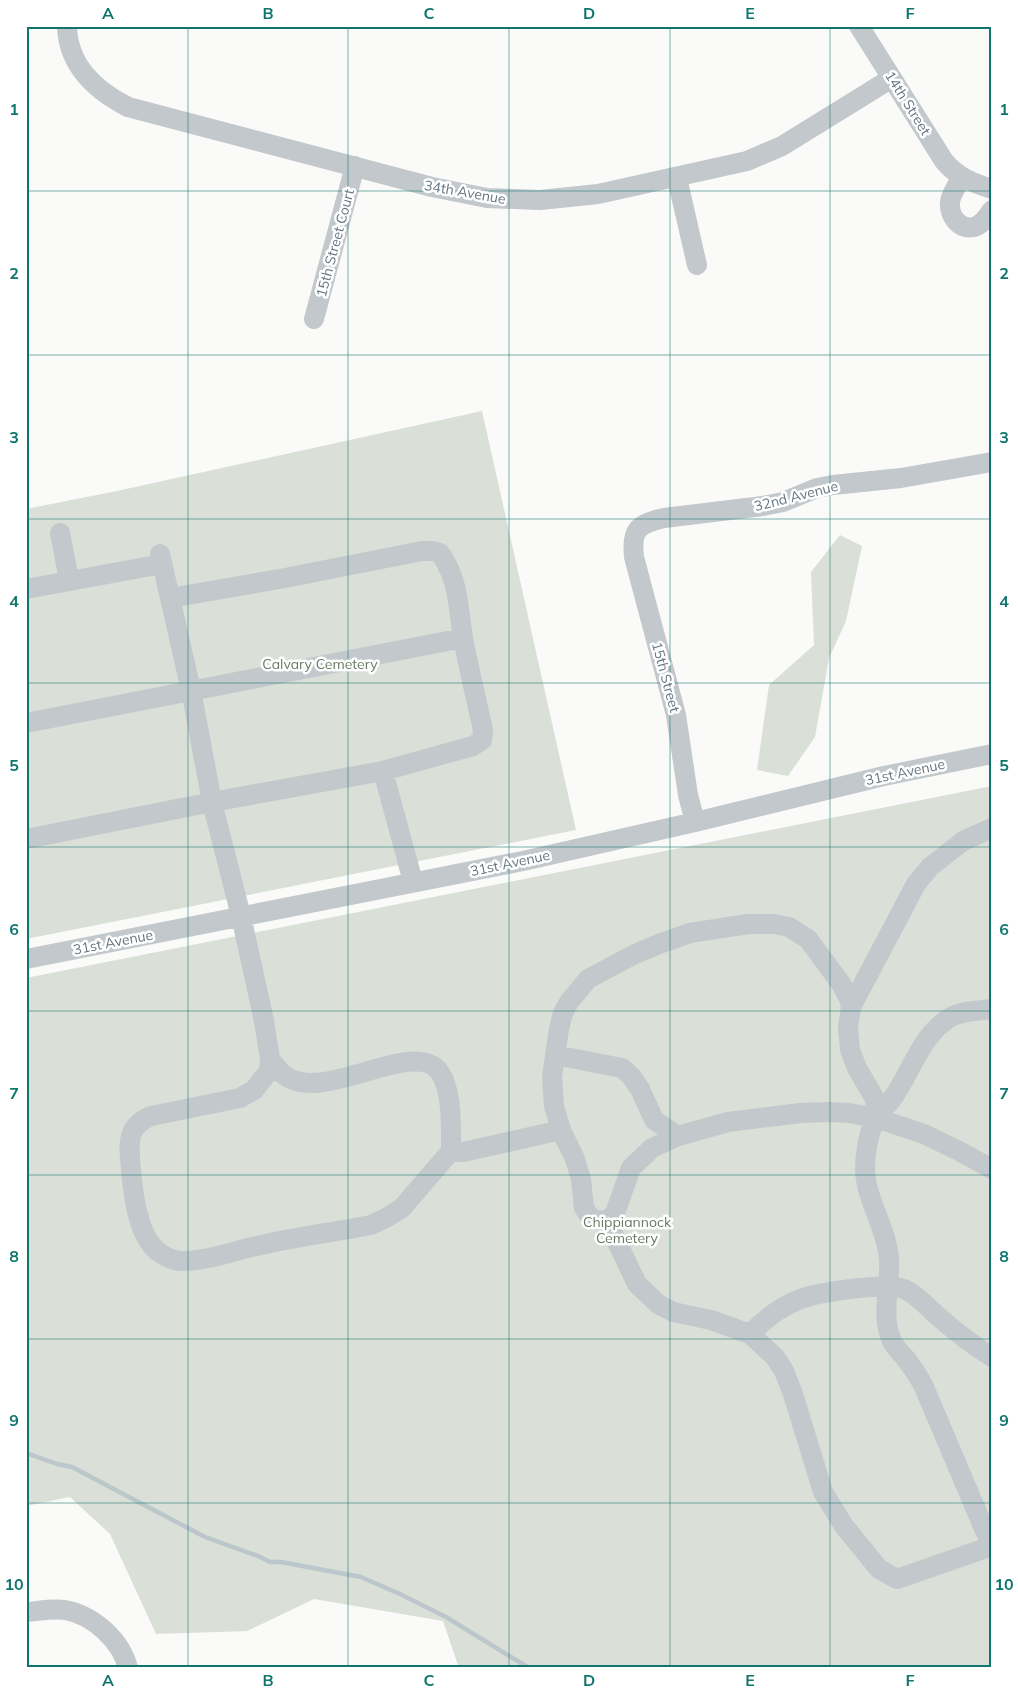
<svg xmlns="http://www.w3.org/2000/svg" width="1018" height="1694" viewBox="0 0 1018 1694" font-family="Mulish,sans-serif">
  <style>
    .green { fill: #dadfd7 }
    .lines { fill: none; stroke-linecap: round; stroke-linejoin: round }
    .stream { stroke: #bbc7cb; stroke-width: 4.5 }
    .minor { stroke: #c3c8cc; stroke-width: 20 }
    .grid { fill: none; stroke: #0f766e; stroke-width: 1; stroke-opacity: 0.55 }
    .labels { text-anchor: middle; stroke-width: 5; stroke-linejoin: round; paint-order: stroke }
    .street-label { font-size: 14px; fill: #657683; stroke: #fff }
    .park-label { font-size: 14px; fill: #687a64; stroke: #fff }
    .neatline { fill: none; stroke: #0f766e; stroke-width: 2 }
    .grid-label { font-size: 16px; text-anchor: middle; font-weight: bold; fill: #0f766e }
  </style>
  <rect width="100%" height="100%" fill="#fafaf8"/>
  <!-- green -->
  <path class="green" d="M482,411l94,419 -550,109v-430l91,-18z
    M840,535l22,11 -16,75 -17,37 -14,79 -27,39 -31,-6 12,-85 45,-40 -3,-73z
    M992,786v882h-533l-16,-47 -129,-22 -67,32 -91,3 -46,-100 -40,-37 -44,9v-528z"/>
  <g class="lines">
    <!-- stream -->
    <path class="stream" d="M26,1453l31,11 15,3 133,70 53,19 12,6h11l80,15 39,17 46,23 83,51"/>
    <!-- minor -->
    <path class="minor" d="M67,26c1,40 28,64 61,81l304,80 55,11 53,2 58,-6 149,-33 35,-15 110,-68
      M859,26l85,135c13,16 29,22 48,28
      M961,177c-3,9 -10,16 -11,25 -1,14 9,28 24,25 8,-2 14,-11 18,-17
      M677,178l20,87
      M314,319l41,-153
      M60,533l9,47
      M160,554l31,136 21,112 29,114 23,105 6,38 -1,12 -15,19 -14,8 -89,18c-26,11 -22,29 -20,54 2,24 7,69 29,83 5,4 15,8 21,8 29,0 57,-12 85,-17 35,-8 70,-12 105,-19l15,-7 16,-10 49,-57c0,-22 2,-65 -14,-82 -28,-29 -118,37 -154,5 -5,-4 -9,-10 -13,-15
      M26,589l136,-25
      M26,723l437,-85
      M383,771l30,111
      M695,822l-7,-27 -12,-80 -42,-158c-3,-28 4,-33 30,-39l99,-12 20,-4 34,-14 16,-3 68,-7 91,-16
      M26,839l186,-37 171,-31 90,-25 9,-6 1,-10c-7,-31 -14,-61 -20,-92 -5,-31 -4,-58 -23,-85l-7,-2h-11l-137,27 -115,20
      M26,959l497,-98 172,-39 189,-46 108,-22
      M851,1007l65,-123 14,-17 33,-26 29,-13
      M992,1009c-14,2 -28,1 -41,8 -30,17 -40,56 -59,82 -5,7 -13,13 -17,21 -7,15 -10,34 -10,51 2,31 22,58 24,88 2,27 -9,56 3,82 3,7 9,12 14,18 7,9 13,18 18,28l61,144 7,11
      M555,1055l67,13 9,8 9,13 14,31 24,16
      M876,1118l-1,-19 -18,-31 -7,-18 -2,-23 3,-20 -2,-8 -7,-14 -34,-46 -19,-12 -15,-3h-26l-58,9 -31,11 -24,10 -47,25 -19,23 -6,11 -4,16 -7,48 2,29 7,24 14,29 6,20 3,29 6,9 6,3 11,1 8,-8 16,-45 21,-20 26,-12 50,-14 40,-5 33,-4 28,-1 20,1 27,5 48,16 35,17 33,18
      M451,1151l12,1 98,-22
      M607,1221l30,63 21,20 15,8 38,8 39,14 25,23 9,14 9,23 30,98 21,34 35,43 18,10 95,-33
      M750,1334c35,-36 61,-41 109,-46 14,-1 32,-4 45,1 14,6 25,20 36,29 16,14 34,28 52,39
      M26,1612c13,-1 27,-4 39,-2 28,5 56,30 63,58"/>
  </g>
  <!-- grid -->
  <path class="grid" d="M188,26v1642M348,26v1642M509,26v1642M670,26v1642M830,26v1642M26,191h966M26,355h966M26,519h966M26,683h966M26,847h966M26,1011h966M26,1175h966M26,1339h966M26,1503h966"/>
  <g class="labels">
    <!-- street labels -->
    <g class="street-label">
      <text transform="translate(908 103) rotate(58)" y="5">14th Street</text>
      <text transform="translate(465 192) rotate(10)" y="5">34th Avenue</text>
      <text transform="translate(335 243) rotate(-75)" y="5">15th Street Court</text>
      <text transform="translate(796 496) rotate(-14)" y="5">32nd Avenue</text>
      <text transform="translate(666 677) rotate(75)" y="5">15th Street</text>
      <text transform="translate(905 772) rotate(-12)" y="5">31st Avenue</text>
      <text transform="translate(510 863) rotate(-12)" y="5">31st Avenue</text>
      <text transform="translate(113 942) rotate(-11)" y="5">31st Avenue</text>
    </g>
    <!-- park labels -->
    <g class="park-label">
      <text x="320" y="669">Calvary Cemetery</text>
      <text x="627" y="1227">Chippiannock<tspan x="627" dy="16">Cemetery</tspan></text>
    </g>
  </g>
  <!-- border -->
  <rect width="1018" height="1694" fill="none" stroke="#ffffff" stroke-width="55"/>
  <rect x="28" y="28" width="962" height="1638" class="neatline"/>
  <g class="grid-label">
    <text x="108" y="19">A</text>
    <text x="268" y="19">B</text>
    <text x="429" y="19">C</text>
    <text x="589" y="19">D</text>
    <text x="750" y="19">E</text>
    <text x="910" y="19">F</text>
    <text x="14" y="115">1</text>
    <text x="1004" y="115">1</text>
    <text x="14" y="279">2</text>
    <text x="1004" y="279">2</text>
    <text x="14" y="443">3</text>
    <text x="1004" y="443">3</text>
    <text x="14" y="607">4</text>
    <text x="1004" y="607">4</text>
    <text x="14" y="771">5</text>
    <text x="1004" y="771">5</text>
    <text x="14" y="935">6</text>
    <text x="1004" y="935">6</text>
    <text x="14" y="1099">7</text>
    <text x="1004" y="1099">7</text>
    <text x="14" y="1262">8</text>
    <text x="1004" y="1262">8</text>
    <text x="14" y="1426">9</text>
    <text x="1004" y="1426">9</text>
    <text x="14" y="1590">10</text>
    <text x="1004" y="1590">10</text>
    <text x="108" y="1686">A</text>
    <text x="268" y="1686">B</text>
    <text x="429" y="1686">C</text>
    <text x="589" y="1686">D</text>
    <text x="750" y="1686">E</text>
    <text x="910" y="1686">F</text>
  </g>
</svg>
